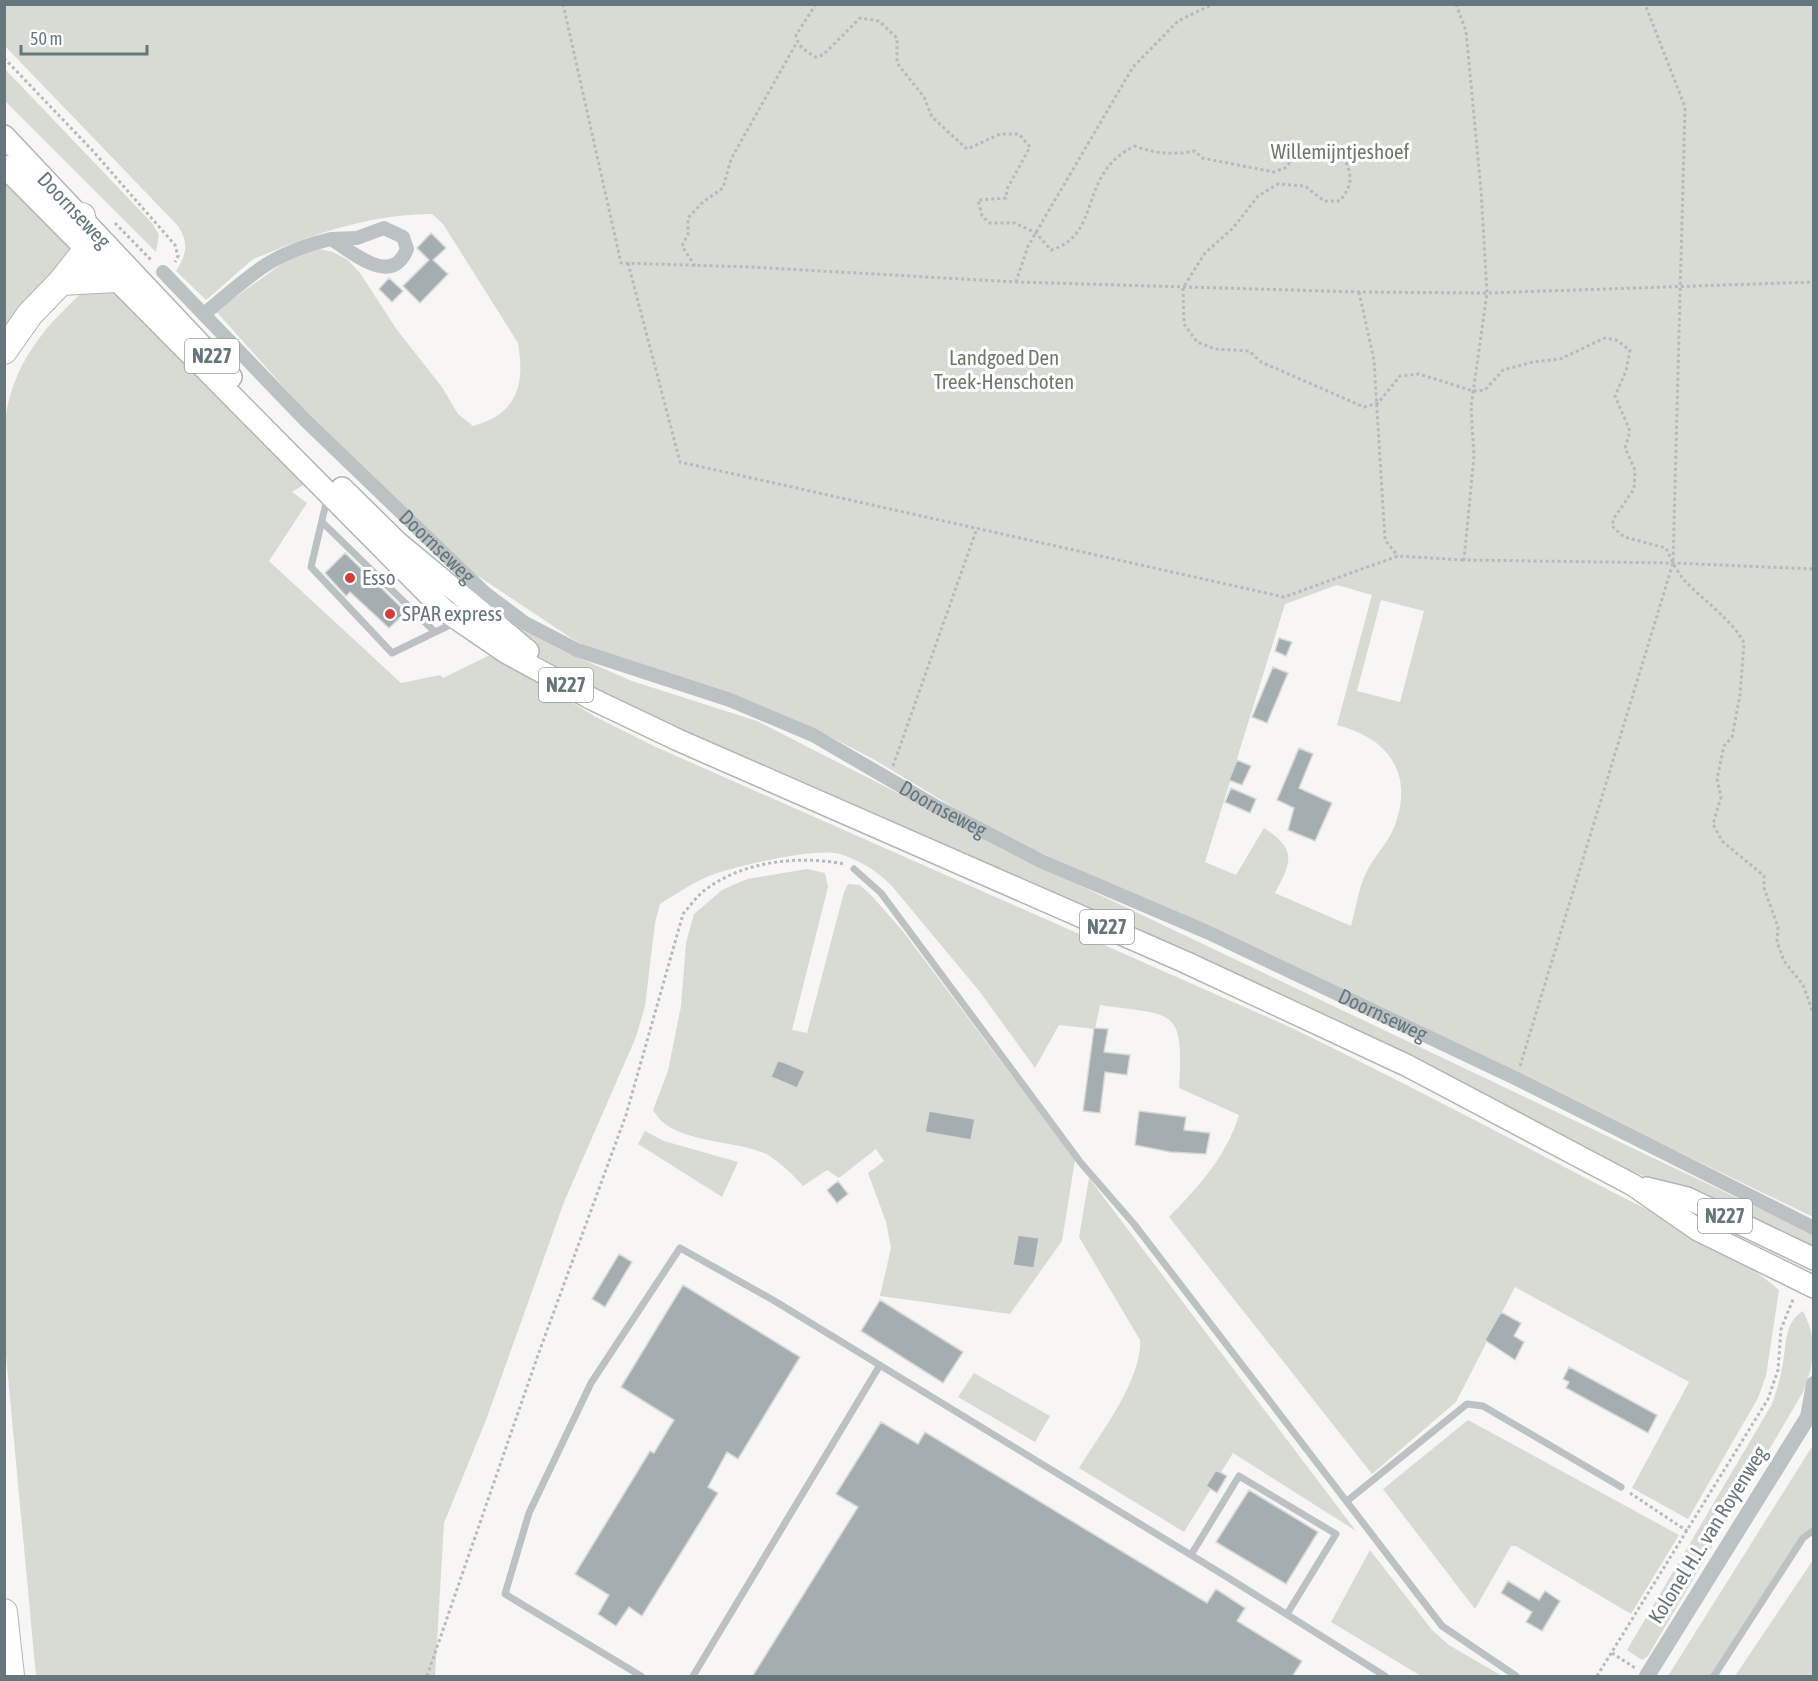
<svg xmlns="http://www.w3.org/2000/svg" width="1818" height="1681" viewBox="0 0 1818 1681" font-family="'Asap Condensed',sans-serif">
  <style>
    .green { fill: #d8dbd4; fill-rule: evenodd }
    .building { fill: #a4aeb0; stroke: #d8d8d6; stroke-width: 1.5 }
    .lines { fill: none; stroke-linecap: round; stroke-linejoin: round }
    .primary-casing { stroke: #b0b6b8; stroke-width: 24 }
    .motorway-casing { stroke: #b2b6b8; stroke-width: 28 }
    .path { stroke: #b6babc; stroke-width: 3; stroke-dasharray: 3 3; stroke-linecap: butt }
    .service { stroke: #bcc1c3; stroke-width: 7 }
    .minor { stroke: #bcc1c3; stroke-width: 14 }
    .tertiary { stroke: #bcc1c3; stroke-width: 16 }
    .primary { stroke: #fff; stroke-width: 21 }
    .motorway { stroke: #fff; stroke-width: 26 }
    .poi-dot { fill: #d13e39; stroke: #fff; stroke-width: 2 }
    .labels { text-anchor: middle; stroke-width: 6; stroke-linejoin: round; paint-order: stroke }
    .shield { fill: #fff; stroke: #93a0a3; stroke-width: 1.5 }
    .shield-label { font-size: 20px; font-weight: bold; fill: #65777c }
    .park-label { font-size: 21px; fill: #6e7a67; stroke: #fff }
    .street-label { font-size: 21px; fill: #65777c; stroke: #fff }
    .poi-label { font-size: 21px; fill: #65777c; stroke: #fff; text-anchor: start }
  </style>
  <rect width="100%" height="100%" fill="#f7f6f4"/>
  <!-- green -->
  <path class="green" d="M5,4l1808,1v1212l-561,-271 -254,-112 -125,-75 -54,-28 -213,-75 -32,-16 -102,-68 -129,-118 -127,-143 74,-53 29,-9 14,3 15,8 12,13 37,57 45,57 16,27 15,12c45,-12 52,-42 45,-83l-75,-119 -11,-10c-55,0 -111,17 -161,38 -6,3 -16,5 -20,9 -15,12 -30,27 -45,39l-30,-29c11,-17 13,-28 2,-45l-173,-180zM1337,585l35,10 -35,130c51,13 77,48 58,100 -6,17 -21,31 -29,48 -8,16 -10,36 -15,53l-76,-33c16,-30 23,-44 -11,-65l-28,47 -31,-13 80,-258zM1381,600l43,11 -24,91 -43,-11z
    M5,69l147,154 7,12 -3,17 -151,-151z
    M5,176l73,76 -73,85z
    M101,275l204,209 -13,8 15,11 -38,58 132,122 39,-8 3,3 49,-24 104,63 60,30 636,281c105,51 208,105 311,159 58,30 127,61 176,103l-13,86 -8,22 -70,121 -56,-31 57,-106 -174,-95 -59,115 -84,72 -203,-257c30,-31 57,-60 70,-102l-60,-27c5,-82 -5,-72 -79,-83l-5,24 -36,-4 -24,43 -55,-76 -89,-107c-14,-14 -32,-25 -51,-31 -24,-7 -97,11 -123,19 -21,7 -39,20 -57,31l-5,19 -10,83 -9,31 -72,165 -78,218 -42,103 -9,153h-399l-32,-342 1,-914c10,-67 48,-101 96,-145z
    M417,553l115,81 31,17 69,30 125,40 305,156 751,357v14l-186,-79 -143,-73 -841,-382 -103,-57 -85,-60z
    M807,869l18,4 3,14 -36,143 15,3 37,-141 4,-8 12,1 11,10 31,35 173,230 -13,81 -52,73 -130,-18 11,-48 -5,-26 -18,-49 16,-12 -8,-12 -37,29 -12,-8 -24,16c-10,-11 -22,-23 -35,-31 -34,-17 -96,-10 -115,-45l15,-39 13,-65 5,-63 8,-29 28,-24 25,-11z
    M645,1131l19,10 74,21 -16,35 -84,-53z
    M1089,1178l267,353 -123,-78 -49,79 -105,-64c21,-34 63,-88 61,-128l-61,-103z
    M1803,1311c15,30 12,50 0,81l-155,264 -6,4 -15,-10 145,-246c5,-14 9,-28 11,-42 4,-20 1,-39 20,-51z
    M974,1373l76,43 -15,26 -77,-45z
    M1468,1420l211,115 -48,79 -115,-68h-5l-36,63 -92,-120z
    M1813,1445v84l-20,26 -81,121h-44z
    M1370,1550l62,80 17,15 53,31h-81l-90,-54z
    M1813,1560v116h-78z"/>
  <!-- building -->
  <path class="building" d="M431,233l15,15 -13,12 15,14 -28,29 -17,-17 26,-26 -12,-12z
    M389,278l14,13 -11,11 -13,-13z
    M345,553l61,59 -17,16 -39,-36 -4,4 -21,-23z
    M1279,638l13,4 -6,14 -11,-5z
    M1273,667l15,6 -21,50 -15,-6z
    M1299,748l14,6 -14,34 33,15 -17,38 -27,-11 6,-22 -17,-8z
    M1237,760l14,6 -9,19 -13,-5z
    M1231,788l25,11 -6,14 -25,-11z
    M1094,1028l14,1 -4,23 26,3 -3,20 -22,-3 -5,41 -17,-2z
    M778,1060l27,11 -8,17 -26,-11z
    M929,1111l46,8 -4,21 -46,-8z
    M1139,1111l47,6 -2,13 26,3 -4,21 -36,-2 -35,-7z
    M838,1181l10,13 -11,9 -10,-13z
    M1018,1235l21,3 -5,30 -21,-3z
    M619,1254l13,8 -27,45 -13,-8z
    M683,1285l117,72 -62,102 -11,-7 -19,35 10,6 -76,123 -13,-9 -13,19 -18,-12 11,-19 -34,-21 75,-123 4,2 20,-33 -53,-33z
    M880,1300l83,52 -20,31 -82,-52z
    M1501,1312l20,11 -7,13 10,6 -9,18 -30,-20z
    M1569,1367l88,48 -9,18 -82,-45 3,-6 -6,-3z
    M881,1422l37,22 7,-12 282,171 9,-14 29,19 -8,13 65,40 -10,16h-540l106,-170 -22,-13z
    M1216,1470l11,6 -10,17 -11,-7z
    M1249,1490l69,42 -32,52 -70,-42z
    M1508,1581l31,19 6,-9 15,10 -18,30 -16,-9 6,-10 -31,-19z"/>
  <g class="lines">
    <!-- primary casing -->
    <g class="primary-casing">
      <g id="primary">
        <path id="s2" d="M4,136l227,241"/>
        <path d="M4,166l440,444 63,43 85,46 86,41 507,222 221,103 227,120 65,45 116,57"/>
        <path d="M342,488l55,54 131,109"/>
        <path d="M1646,1188l41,10 127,61"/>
      </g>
    </g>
    <!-- motorway casing -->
    <g class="motorway-casing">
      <path id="motorway" d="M61,282l54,-3
        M4,351l26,-37 31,-32 23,-29 1,-19 -3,-18
        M4,1612l7,64"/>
    </g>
    <!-- path -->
    <path class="path" d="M563,4l58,259 129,4 266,15 343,10 128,1 327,-11
      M816,4l-20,31c1,11 10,16 19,22l8,-2 37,-37 19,3 18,17v25l27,34 8,20 35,32 33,-15h19l11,13 -23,42 -1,9 -28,2 4,16 8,7h25l21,10 15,17c52,-15 26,-77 84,-104 21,8 37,9 60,5l7,7 72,14 13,-5 6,-11c21,-7 33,-5 53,6 7,17 5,24 -6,39h-16l-19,-15 -27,-2 -20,12 -25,32 -28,25 -22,35 1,36 13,18 18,7 34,2 12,11 103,45 14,-4 22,-27 19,-2 54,17 12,-1 18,-20 30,-8 27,-3 45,-21 11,2 14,10 -4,21 -11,25 15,35 -5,17 10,22 -1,19 -20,29 -2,8 12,11 42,11c5,11 11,24 19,33 16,17 50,42 59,62l-4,52 -8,42 -8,9 -7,33 4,18 -8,27 9,17 42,35v12l14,39 -1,15 3,8 4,11 19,24 11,30
      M1456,4l10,27 15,159 6,103 -16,114 3,49 -10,104 209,3 141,6
      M4,58l88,92 83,95 3,11 -3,6
      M115,223l37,38
      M628,263l52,199 604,135 114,-41 66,4
      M695,266l-13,-20 6,-12v-16l15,-16 20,-14 8,-29 66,-117
      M1016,282l12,-36 105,-179 45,-46 35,-17
      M1359,292l15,68 11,180 13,16
      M893,766l84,-238
      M1520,1066l153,-503 12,-456 -40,-103
      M1630,1493l57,38
      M1612,1653l23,15
      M427,1676l111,-321 88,-240 57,-201c7,-8 14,-18 22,-24 38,-29 94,-35 139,-26
      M1597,1676l171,-277 10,-29 3,-41 13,-32"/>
    <!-- service -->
    <path class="service" d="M327,499l-16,68 81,86 64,-31
      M322,522l113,110
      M854,869l27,24 200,270 53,61 308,402 74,50
      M1347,1501l120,-97 16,2 138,81
      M1191,1555l48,-79 97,58 -49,80
      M641,1676l-136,-82 24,-81 62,-130 89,-135 93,52 454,277 158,99
      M693,1676l187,-311
      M1714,1676l89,-138 11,-8"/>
    <!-- minor -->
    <g class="minor">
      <path id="s1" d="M163,272l143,149 179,172 40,30 52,27 153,50 83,35 124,72 104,54 166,71 310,147 297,149"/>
      <path d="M204,314c46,-38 66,-61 127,-75 22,13 60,49 76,10l-4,-12 -19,-9 -27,10 -26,1"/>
    </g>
    <!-- tertiary -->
    <path class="tertiary" d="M1808,1417l6,-33
      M1647,1676l161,-259 6,-4"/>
    <!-- primary -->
    <use href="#primary" class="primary"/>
    <!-- motorway -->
    <use href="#motorway" class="motorway"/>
  </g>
  <!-- markers -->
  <g class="poi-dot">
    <circle cx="350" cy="578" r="6"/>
    <circle cx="390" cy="614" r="6"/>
  </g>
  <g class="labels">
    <!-- shield labels -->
    <g class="shield">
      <rect x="185" y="339" width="54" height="34" rx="4.5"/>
      <rect x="539" y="668" width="54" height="34" rx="4.5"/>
      <rect x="1080" y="910" width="54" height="34" rx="4.5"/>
      <rect x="1698" y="1199" width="54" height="34" rx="4.5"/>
    </g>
    <g class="shield-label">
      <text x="212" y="363">N227</text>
      <text x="566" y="692">N227</text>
      <text x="1107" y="934">N227</text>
      <text x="1725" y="1223">N227</text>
    </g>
    <!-- park labels -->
    <g class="park-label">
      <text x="1340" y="159">Willemijntjeshoef</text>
      <text x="1004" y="365">Landgoed Den<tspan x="1004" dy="24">Treek-Henschoten</tspan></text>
    </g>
    <!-- street labels -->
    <g class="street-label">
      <text dy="7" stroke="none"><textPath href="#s2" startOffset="102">Doornseweg</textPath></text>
      <text dy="7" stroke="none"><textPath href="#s1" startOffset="388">Doornseweg</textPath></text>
      <text dy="7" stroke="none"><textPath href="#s1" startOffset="964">Doornseweg</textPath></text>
      <text dy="7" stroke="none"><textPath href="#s1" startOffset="1450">Doornseweg</textPath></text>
      <text transform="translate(1708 1535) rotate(-58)" y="7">Kolonel H.L. van Royenweg</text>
    </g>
    <!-- poi labels -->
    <g class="poi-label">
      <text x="362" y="585">Esso</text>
      <text x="402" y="621">SPAR express</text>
    </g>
  </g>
  <!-- border -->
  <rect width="1818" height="1681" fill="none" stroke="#65777c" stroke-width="12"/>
  <!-- scale -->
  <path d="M21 45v9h126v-9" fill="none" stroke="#65777c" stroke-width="3"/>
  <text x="30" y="45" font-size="18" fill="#65777c" stroke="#ffffff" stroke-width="4.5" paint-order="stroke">50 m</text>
</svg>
